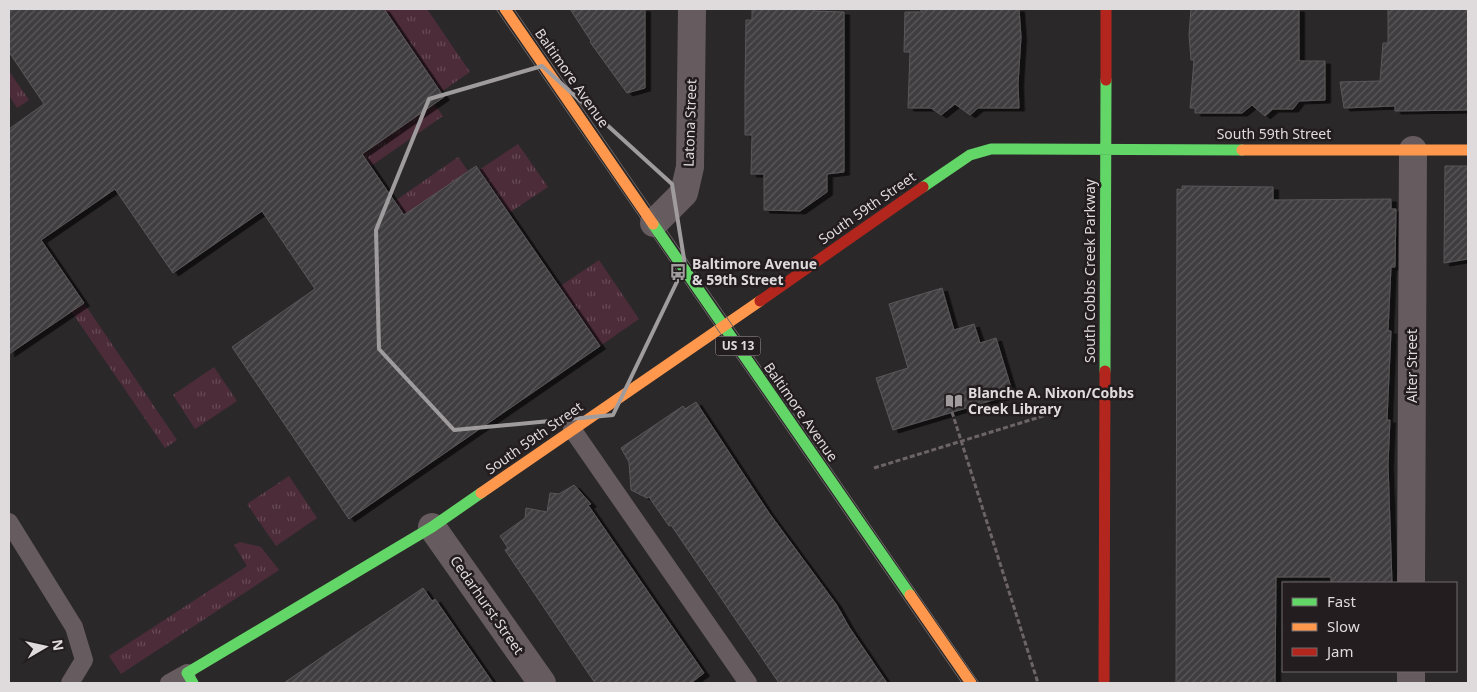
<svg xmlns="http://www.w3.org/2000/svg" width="1477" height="692" viewBox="0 0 1477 692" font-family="'Noto Sans',sans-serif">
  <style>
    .grass { fill: url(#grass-tufts) }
    .building { fill: url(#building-hatch); stroke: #5a5758; filter: url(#shadow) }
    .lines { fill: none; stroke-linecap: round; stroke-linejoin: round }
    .path { stroke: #6c6467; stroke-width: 3; stroke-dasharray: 5 2.5; stroke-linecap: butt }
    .lane { stroke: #665b5f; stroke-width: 18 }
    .street { stroke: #665b5f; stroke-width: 28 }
    .fast { stroke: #63d668; stroke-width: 11 }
    .slow { stroke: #ff974d; stroke-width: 11 }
    .jam { stroke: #b3261e; stroke-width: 11 }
    .tram { stroke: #6b6465; stroke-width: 1 }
    .marked { fill: none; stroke: #a09c9d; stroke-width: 4; stroke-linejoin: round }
    .labels { text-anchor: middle; stroke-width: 5; stroke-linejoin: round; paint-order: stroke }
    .shield { fill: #231d1f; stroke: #a7a2a3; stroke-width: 1 }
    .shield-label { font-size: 12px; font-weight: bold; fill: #dfdbdc }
    .street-label { font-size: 14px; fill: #dfdbdc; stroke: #231d1f }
    .poi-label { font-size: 14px; font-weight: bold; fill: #dfdbdc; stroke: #231d1f; text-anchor: start }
  </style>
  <defs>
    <pattern id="grass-tufts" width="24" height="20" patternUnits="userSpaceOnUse" patternTransform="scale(1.25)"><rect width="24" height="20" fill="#4d2c39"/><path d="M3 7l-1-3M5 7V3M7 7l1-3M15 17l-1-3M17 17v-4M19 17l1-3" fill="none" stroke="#664a55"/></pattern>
    <pattern id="building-hatch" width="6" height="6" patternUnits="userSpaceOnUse" patternTransform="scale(1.25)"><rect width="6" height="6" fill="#403e3f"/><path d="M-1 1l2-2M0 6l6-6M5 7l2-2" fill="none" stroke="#5b595a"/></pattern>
    <filter id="shadow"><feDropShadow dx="5.5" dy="3" stdDeviation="0" flood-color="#0009"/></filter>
  </defs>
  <rect width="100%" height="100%" fill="#2b2829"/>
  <!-- grass -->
  <path class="grass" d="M384,9h43l43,63 -29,20z
    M9,71l20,29 -12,8 -8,-13z
    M434,104l9,12 -72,50 -9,-12z
    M518,144l30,43 -39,26 -30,-43z
    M458,157l10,14 -64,44 -9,-14z
    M599,260l40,59 -39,27 -41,-59z
    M84,303l93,137 -12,8 -94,-137z
    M214,367l23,34 -42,28 -22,-34z
    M289,476l28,42 -41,28 -29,-42z
    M240,542l21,5 18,23 -158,104 -12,-18 138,-90 -13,-21z"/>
  <!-- building -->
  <path class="building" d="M9,9h375l60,88 -82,57 42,61 72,-49 124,180 -251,173 -117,-172 83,-58 -53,-78 -89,62 -58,-84 -74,51 43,63 -75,51v-225l35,-25 -35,-52z
    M570,9h75v79l-18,5 -37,-51 1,-1z
    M752,9h61l2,2 29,1v160l-17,2v18l-27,19 -36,-1v-36h-13l1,-39h-7v-48l1,-67h6z
    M919,9h100l2,28 -3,47 1,24h-41l-8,7 -15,-11 -14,11 -10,-7h-23l2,-56h-6l1,-40h18z
    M1191,9h108v52h26v39l-26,1 -6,8h-20l-8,7 -13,-11 -10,8h-47v-5h-5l4,-48h-3l-2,-25z
    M1388,9h80v101l-73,1v-5l-51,2 -4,-26 40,-1 3,-38h5z
    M1445,166h23v93l-24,4z
    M1182,186l91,1v13l118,-1v10h5l-1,58h-4l-3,64h3l-4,89h3l-2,44 4,119h-61v-6h-55l-1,106h-99l1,-494 5,1z
    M942,288l12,42 20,-6 6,19 16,-5 17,56 -120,36 -17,-52 32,-10 -19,-64z
    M696,402l73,111 67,91 13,23 38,56h-108l-108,-158 -2,1 -20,-29 -2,1 -16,-8 -2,-28 -8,-14 62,-42 2,3z
    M574,485l17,19 -3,1 116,168 -13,10h-96l-90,-133 3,-2 -8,-12 25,-18 1,-10 21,4 3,-19 9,1z
    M423,588l9,13 3,-2 58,84h-209z"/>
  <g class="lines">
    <!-- path -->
    <path class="path" d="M952,412l86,271
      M874,468l179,-55"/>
    <!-- lane -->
    <path class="lane" d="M572,429l176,254
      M9,522l65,105 10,33 -14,23
      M169,683l18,-10"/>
    <!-- street -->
    <path class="street" d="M654,223l30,-30 6,-26 2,-158
      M432,527l110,156
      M1411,583l2,-433
      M1411,683v-12"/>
    <!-- fast -->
    <path class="fast" d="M923,187l47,-32 21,-6 251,1
      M653,224l257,371
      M1105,371l1,-291
      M193,683l-6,-10 245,-146 49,-34"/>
    <!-- slow -->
    <path class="slow" d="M505,9l148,215
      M1242,150h226
      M481,493l279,-192
      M910,595l61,88"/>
    <!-- jam -->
    <path class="jam" d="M1106,80v-71
      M760,301l163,-114
      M1104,683l1,-312"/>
    <!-- tram -->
    <path class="tram" d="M496,9l466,674
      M514,9l465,674"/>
  </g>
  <!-- marked area -->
  <path class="marked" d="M542,66l130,118 13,81 -72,150 -159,15 -75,-81 -3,-119 53,-131z"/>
  <!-- icons -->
  <defs>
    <g id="bus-bare" transform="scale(1.35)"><path d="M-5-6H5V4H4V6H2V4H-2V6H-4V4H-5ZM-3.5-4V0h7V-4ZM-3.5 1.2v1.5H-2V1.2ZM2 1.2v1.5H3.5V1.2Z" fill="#a09c9d" stroke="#231d1f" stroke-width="2.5" paint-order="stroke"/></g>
    <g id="library-bare" transform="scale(1.35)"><path d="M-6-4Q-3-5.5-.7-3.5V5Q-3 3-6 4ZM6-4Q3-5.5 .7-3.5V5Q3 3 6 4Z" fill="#a09c9d" stroke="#231d1f" stroke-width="2.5" paint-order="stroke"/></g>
  </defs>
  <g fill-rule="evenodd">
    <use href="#bus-bare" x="678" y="272"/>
    <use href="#library-bare" x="954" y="401"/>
  </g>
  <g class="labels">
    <!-- shield labels -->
    <rect class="shield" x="715.5" y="336.5" width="45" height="19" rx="4"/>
    <g class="shield-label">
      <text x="738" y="350">US 13</text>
    </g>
    <!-- street labels -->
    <g class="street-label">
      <text transform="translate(572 78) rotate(55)" y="5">Baltimore Avenue</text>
      <text transform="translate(690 123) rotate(-88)" y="5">Latona Street</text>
      <text x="1274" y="139">South 59th Street</text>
      <text transform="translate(867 208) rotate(-35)" y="5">South 59th Street</text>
      <text transform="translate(1090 271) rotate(-90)" y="5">South Cobbs Creek Parkway</text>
      <text transform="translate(1412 366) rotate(-90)" y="5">Alter Street</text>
      <text transform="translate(801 412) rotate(55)" y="5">Baltimore Avenue</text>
      <text transform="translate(534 438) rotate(-35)" y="5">South 59th Street</text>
      <text transform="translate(487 605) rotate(55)" y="5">Cedarhurst Street</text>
    </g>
    <!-- poi labels -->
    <g class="poi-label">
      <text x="692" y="269">Baltimore Avenue<tspan x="692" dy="16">&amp; 59th Street</tspan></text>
      <text x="968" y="398">Blanche A. Nixon/Cobbs<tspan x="968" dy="16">Creek Library</tspan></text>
    </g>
  </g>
  <!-- border -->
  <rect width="1477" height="692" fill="none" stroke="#dfdbdc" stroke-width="20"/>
  <!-- legend -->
  <rect x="1282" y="582" width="175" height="90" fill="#231d1f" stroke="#6e696b"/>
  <rect x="1292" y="598" width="25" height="8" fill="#63d668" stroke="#6e696b"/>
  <text x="1327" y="607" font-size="15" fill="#dfdbdc">Fast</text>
  <rect x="1292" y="623" width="25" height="8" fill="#ff974d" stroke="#6e696b"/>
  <text x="1327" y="632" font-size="15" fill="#dfdbdc">Slow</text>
  <rect x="1292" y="648" width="25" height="8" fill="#b3261e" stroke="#6e696b"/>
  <text x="1327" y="657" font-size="15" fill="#dfdbdc">Jam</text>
  <!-- north arrow -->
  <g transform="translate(45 647) rotate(81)" stroke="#231d1f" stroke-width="4" paint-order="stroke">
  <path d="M0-4L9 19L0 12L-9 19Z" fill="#dfdbdc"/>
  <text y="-8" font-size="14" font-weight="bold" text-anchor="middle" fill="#dfdbdc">N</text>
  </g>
</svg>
